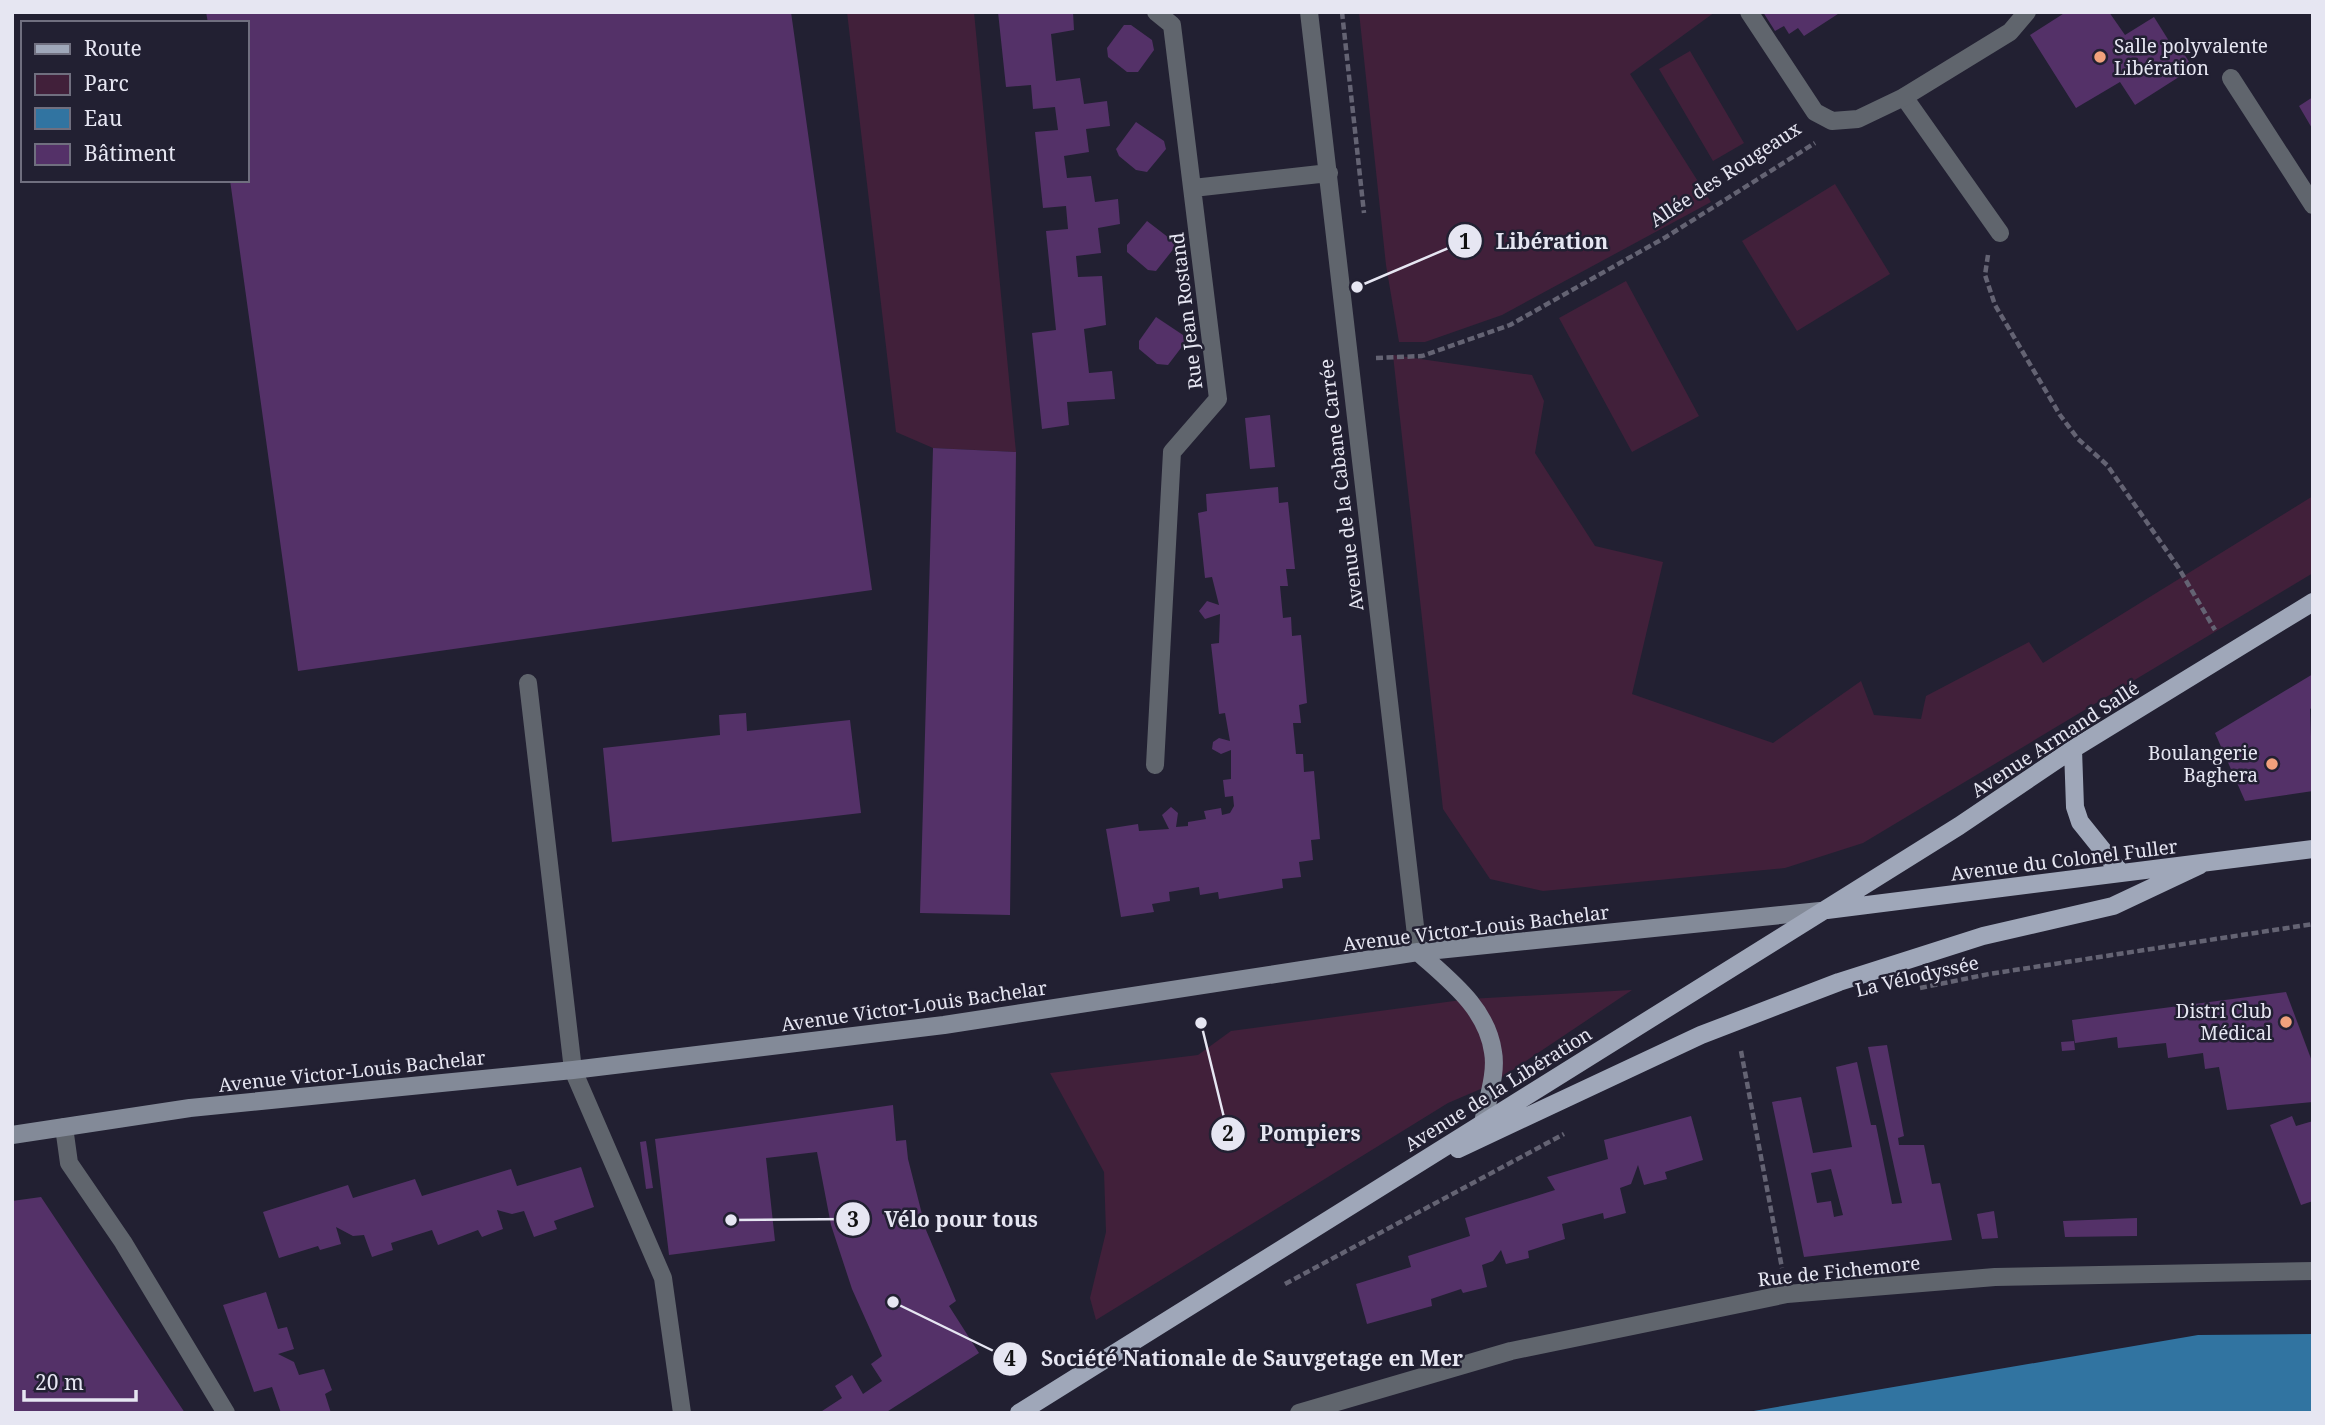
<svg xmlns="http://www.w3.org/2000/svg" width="2325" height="1425" viewBox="0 0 2325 1425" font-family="'Noto Serif',serif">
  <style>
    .green { fill: #41203a }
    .water { fill: #3174a1 }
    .building { fill: #543168; fill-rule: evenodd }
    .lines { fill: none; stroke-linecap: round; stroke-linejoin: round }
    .path { stroke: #646373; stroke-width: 4.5; stroke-dasharray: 7 3.5; stroke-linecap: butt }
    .service { stroke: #60656d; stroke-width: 18 }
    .minor { stroke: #60656d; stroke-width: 18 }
    .secondary { stroke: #838a98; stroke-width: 18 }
    .primary { stroke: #9fa7b9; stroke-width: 18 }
    .poi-dot { fill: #f1a17c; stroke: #222032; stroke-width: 2.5 }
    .labels { text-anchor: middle; stroke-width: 5; stroke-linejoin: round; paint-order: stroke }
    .poi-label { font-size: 19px; fill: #e6e6f2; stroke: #222032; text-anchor: end }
    .street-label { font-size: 19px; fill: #e6e6f2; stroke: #222032 }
    .leader { fill: none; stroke: #e6e6f2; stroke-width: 2.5 }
    .callout-dot { fill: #e6e6f2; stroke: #222032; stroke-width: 2.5 }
    .mark-label { font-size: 21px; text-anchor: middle; font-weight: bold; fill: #111 }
    .callout-label { font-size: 21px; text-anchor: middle; font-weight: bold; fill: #e6e6f2; stroke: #222032; stroke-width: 5; stroke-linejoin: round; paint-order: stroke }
  </style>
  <rect width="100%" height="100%" fill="#222032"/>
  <!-- green -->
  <path class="green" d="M847,12h127l42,440 -83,-4 -37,-16z
    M1359,12h356l-85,62 81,128 -209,113 -77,27h-26l-13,-77z
    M1690,51l54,92 -31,18 -54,-92z
    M1835,184l55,90 -93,57 -55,-90z
    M1626,281l73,135 -67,36 -73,-134z
    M1393,355l139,20 12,26 -9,52 60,93 68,16 -31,132 141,49 88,-62 13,34 47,4 5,-23 103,-54 14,21 270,-167v77l-450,270 -78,25 -242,23 -53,-12 -47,-70z
    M1632,990l-142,95 -42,18 -352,217 -6,-22 16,-66 -2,-60 -54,-99 148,-18 33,-24 238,-32z"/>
  <!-- water -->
  <path class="water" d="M2313,1334v79h-571l456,-78z"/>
  <!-- building -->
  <path class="building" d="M206,12h585l81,578 -574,81 -68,-491h17v-157h-39z
    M998,12h75l1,18 -23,4 5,47 24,-3 4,26 23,-3 3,25 -24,3 3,23 -25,4 3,22 24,-2 4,26 23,-3 2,25 -22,4 3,25 -25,3 2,21 24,-1 4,49 -22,4 5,44 23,-2 3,28 -48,3 2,23 -27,4 -10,-96 24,-3 -10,-99 22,-2 -2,-23 -23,2 -8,-76 23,-2 -3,-23 -22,2 -2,-24 -25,2z
    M1763,12h78l-37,24 -6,-8 -9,6 -5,-8 -9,5z
    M2066,12h43l16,23 29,-18 20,32 5,-3 14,22 -58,37 -15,-23 -44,26 -46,-73z
    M1124,25h7l21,15 2,10 -16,22h-11l-19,-15 -1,-9z
    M2313,97v33l-14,-24z
    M1136,122l28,19 2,8 -19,23 -11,-2 -17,-14 -3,-7z
    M1147,221l26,20 2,6 -19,24 -8,-1 -21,-18v-7z
    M1156,317l27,18 1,9 -16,21 -11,-1 -18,-15v-8z
    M1270,415l5,52 -25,2 -5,-51z
    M933,448l83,4 -6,463 -90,-2z
    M1278,487l1,16 9,-1 7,67h-9l2,17h-8l3,32 8,-1 1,19 9,-1 6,68 -8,2 2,18h-8l3,31h7l1,18 10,-1 6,68 -9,1 2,20 -14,2 2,15 -19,2 1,9 -64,11 -1,-7 -18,3 -1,-8 -30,5 1,9 -18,3 2,8 -33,5 -15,-88 32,-5 1,7 30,-2 -7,-14 9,-8 7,6 -2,14 12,-1v-4l18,-3 -2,-8 17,-3 1,7 8,-2 4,-7 -1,-10 -8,1 -2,-17 8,-1v-29l-10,4 -9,-5 1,-7 6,-4 11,3 -5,-28 -6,1 -8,-70 8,-1 1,-29 -15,5 -6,-8 8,-10 12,4 -7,-28 -7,1 -7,-65 9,-2 -1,-17z
    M2313,674v33l-3,2 3,82 -68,10 -30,-68z
    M746,713l1,18 103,-11 11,93 -249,29 -9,-94 117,-13 -1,-20z
    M2286,992l27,72v38l-86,8 -8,-43 -14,2 -2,-16 -35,5 -2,-15 -48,5 -1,-11 -42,6 -3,-23z
    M2074,1041l1,9 -13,1 -1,-9z
    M1887,1045l17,91 -6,2 1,7h25l8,39 8,-1 12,57 -148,17 -32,-155 29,-5 12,56 39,-6 -16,-80 21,-5 14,63h5l16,79 10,-1 -34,-156zM1831,1169l12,46 -9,2 -3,-16 -14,2 -6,-30z
    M893,1105l3,36 10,-1 2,19 18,71 30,71 -7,5 30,47 -94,60h-66l23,-15 -7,-12 17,-11 11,19 19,-13 -11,-17 11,-8 -30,-67 -21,-64 -14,-73 -51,6 9,83 -106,14 -14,-116z
    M1691,1116l12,44 -38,12 2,7 -23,6 -6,-20 -7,19 -11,4 6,25 -22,6 -1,-6 -41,11 3,15 -37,12 1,7 -23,6 -5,-14 -8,11 -11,4 5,22 -24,6 -2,-4 -30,10 1,7 -65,18 -11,-40 55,-17 -3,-11 62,-20 -5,-18 90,-28 -8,-13 61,-18 -4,-19z
    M2292,1116l4,10 17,-5v80l-12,4 -31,-80z
    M646,1141l7,47 -7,1 -6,-47z
    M581,1167l13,40 -40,14 3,8 -23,8 -10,-26 -12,3 -15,-4 6,19 -21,8 -4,-7 -40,15 -6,-15 -41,13 2,7 -21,7 -8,-22 -11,1 -17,-9 5,17 -21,6 -2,-4 -39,12 -16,-46 85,-27 5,13 62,-19 7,17 89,-27 6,17z
    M41,1197l144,216h-173v-212z
    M1994,1211l4,27 -16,1 -5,-25z
    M2137,1218v18l-72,1 -2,-16z
    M266,1292l12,37 9,-2 7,22 -16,5 16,8 5,13 25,-6 8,21 -7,4 6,19h-50l-9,-26 -18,5 -31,-87z"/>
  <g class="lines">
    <!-- path -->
    <path class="path" d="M1342,12l22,201
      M1988,255l-3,20 10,30 65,110 18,24 29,26 71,102 37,63
      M1376,358l46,-2 88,-31 156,-88 149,-94
      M1920,988l69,-14 324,-50
      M1741,1051l41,217
      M1285,1284l279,-150"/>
    <!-- service -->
    <path class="service" d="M2231,78l82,127
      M1904,97l96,136
      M528,683l45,387 90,208 19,135"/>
    <!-- minor -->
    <path class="minor" d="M1309,12l109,940
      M1749,12l66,100 17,9 26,-2 46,-22 106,-65 17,-20
      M1193,188l136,-15
      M1155,765l17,-313 46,-53 -46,-374 -16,-13
      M64,1127l5,36 54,79 103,171
      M1299,1413l212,-62 276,-57 208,-17 318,-6"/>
    <!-- secondary -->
    <path class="secondary" d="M1418,952c31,28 69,56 75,100 4,21 -6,49 -10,71
      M12,1135l178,-27 383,-38 371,-45 474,-73 402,-41"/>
    <!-- primary -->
    <path class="primary" d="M2073,749l2,58 5,15 41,51
      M1827,910l486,-61
      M1458,1149l243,-114 138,-53 144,-46 130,-30 87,-41
      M1019,1413l940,-587 114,-77 240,-147"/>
  </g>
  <!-- markers -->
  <g class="poi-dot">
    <circle cx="2100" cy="57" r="7"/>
    <circle cx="2272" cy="764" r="7"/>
    <circle cx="2286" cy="1022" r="7"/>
  </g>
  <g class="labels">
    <!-- poi labels -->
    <g class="poi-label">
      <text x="2114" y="53" text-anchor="start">Salle polyvalente<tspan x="2114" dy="22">Libération</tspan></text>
      <text x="2258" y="760">Boulangerie<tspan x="2258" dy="22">Baghera</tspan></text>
      <text x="2272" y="1018">Distri Club<tspan x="2272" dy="22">Médical</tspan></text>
    </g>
    <!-- street labels -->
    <g class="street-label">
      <text transform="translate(1725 174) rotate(-33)" y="7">Allée des Rougeaux</text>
      <text transform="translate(1186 311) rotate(-97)" y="7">Rue Jean Rostand</text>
      <text transform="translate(1341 485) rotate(-97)" y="7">Avenue de la Cabane Carrée</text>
      <text transform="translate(2055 739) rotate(-33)" y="7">Avenue Armand Sallé</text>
      <text transform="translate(2064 860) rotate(-7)" y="7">Avenue du Colonel Fuller</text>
      <text transform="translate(1476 928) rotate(-7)" y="7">Avenue Victor-Louis Bachelar</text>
      <text transform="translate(1917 976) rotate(-13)" y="7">La Vélodyssée</text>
      <text transform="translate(914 1006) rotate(-8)" y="7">Avenue Victor-Louis Bachelar</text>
      <text transform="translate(352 1071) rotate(-6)" y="7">Avenue Victor-Louis Bachelar</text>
      <text transform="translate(1498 1089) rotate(-32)" y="7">Avenue de la Libération</text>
      <text transform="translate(1839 1271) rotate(-6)" y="7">Rue de Fichemore</text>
    </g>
  </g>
  <!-- callouts -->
  <path class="leader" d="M1357 287L1465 241M1201 1023L1228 1134M731 1220L853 1219M893 1302L1010 1359"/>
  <g class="callout-dot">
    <circle cx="1357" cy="287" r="7"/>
    <circle cx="1201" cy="1023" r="7"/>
    <circle cx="731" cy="1220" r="7"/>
    <circle cx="893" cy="1302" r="7"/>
    <circle cx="1465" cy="241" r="18"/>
    <circle cx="1228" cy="1134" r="18"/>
    <circle cx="853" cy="1219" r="18"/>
    <circle cx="1010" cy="1359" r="18"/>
  </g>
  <g class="mark-label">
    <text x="1465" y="249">1</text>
    <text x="1228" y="1141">2</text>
    <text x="853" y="1227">3</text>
    <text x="1010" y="1366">4</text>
  </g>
  <g class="callout-label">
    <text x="1552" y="249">Libération</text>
    <text x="1310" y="1141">Pompiers</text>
    <text x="961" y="1227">Vélo pour tous</text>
    <text x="1252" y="1366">Société Nationale de Sauvgetage en Mer</text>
  </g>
  <!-- border -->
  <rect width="2325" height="1425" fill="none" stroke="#e6e6f2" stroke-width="28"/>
  <!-- legend -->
  <rect x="21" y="21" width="228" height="161" fill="#222032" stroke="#706f7f" stroke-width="2"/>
  <rect x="35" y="44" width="35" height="10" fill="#9fa7b9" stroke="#706f7f" stroke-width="2"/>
  <text x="84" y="56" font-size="21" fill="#e6e6f2">Route</text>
  <rect x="35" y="74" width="35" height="21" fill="#41203a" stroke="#706f7f" stroke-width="2"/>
  <text x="84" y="91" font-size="21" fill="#e6e6f2">Parc</text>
  <rect x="35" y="108" width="35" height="21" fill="#3174a1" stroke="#706f7f" stroke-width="2"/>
  <text x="84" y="126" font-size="21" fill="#e6e6f2">Eau</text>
  <rect x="35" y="144" width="35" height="21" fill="#543168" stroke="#706f7f" stroke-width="2"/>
  <text x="84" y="161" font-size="21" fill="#e6e6f2">Bâtiment</text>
  <!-- scale -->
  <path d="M24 1390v10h112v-10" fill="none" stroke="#e6e6f2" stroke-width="3.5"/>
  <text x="35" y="1390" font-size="21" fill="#e6e6f2" stroke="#222032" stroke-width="5" paint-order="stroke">20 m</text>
</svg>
